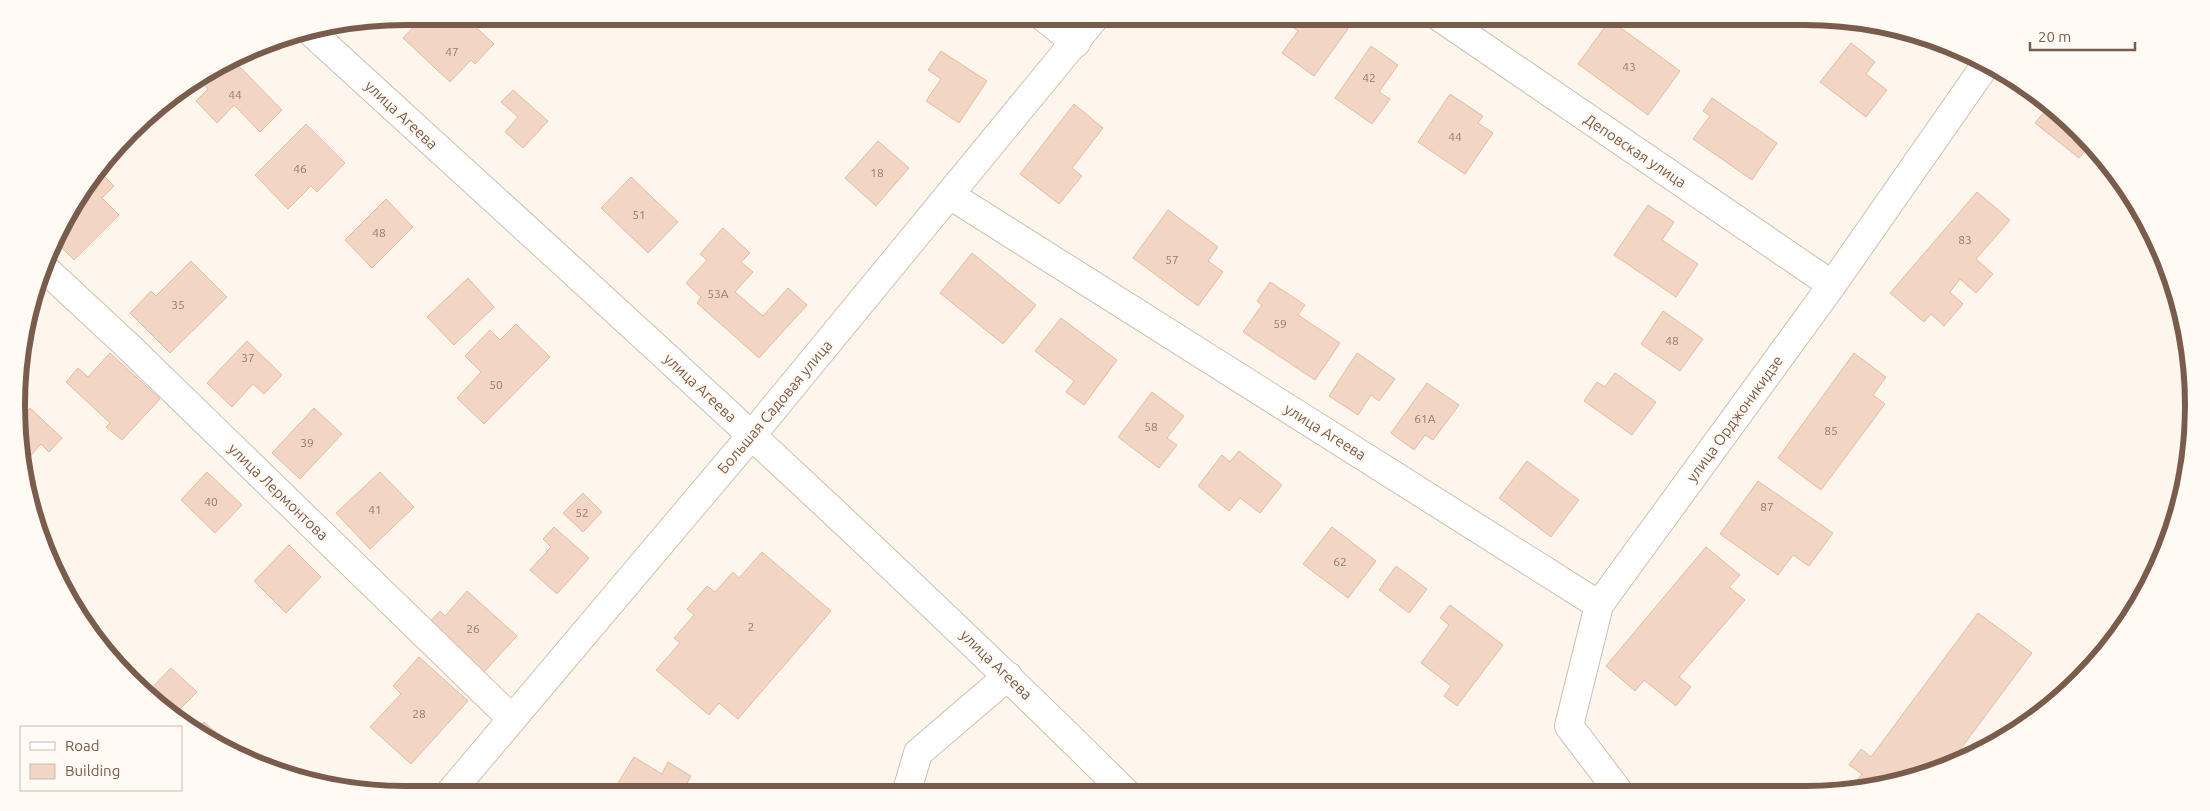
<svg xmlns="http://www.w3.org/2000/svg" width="2210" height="811" viewBox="0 0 2210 811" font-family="Ubuntu,sans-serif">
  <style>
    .building { fill: #f3d5c3; stroke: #e6bba3 }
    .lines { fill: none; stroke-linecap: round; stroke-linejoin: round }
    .street-casing { stroke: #d1beb0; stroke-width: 30 }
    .secondary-casing { stroke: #d6c0b0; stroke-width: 30 }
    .street { stroke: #fff; stroke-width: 28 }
    .secondary { stroke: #fff; stroke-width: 28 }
    .labels { text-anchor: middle; stroke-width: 5; stroke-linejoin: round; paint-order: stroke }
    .number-label { font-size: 12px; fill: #987a6a }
    .street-label { font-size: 15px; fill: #7a5c4d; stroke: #fffaf3 }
    .rim { fill: none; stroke: #7a5c4d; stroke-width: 6 }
  </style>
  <rect width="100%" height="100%" fill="#fdf6ec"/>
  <!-- building -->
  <path class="building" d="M424,16h40l30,28 -19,20 -4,-4 -21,22 -47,-44z
    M1288,16h43l17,13 -34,47 -32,-23 16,-22 -14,-10z
    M1610,20l70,51 -32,44 -70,-51z
    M1851,43l24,19 -9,12 21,16 -21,27 -46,-35z
    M1371,46l27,19 -19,27 11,7 -18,25 -37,-26z
    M941,51l46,30 -28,42 -33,-22 15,-22 -13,-9z
    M232,59l50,51 -22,22 -26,-27 -17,18 -21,-22 12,-12 -10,-11 13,-10z
    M513,90l35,31 -25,27 -18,-16 13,-15 -17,-15z
    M1450,94l33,22 -5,7 15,10 -28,41 -47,-32z
    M1712,98l65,45 -25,37 -59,-41 17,-23 -7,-5z
    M1074,104l29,24 -31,40 10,8 -23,28 -39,-30z
    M2050,105l41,38 -12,15 -44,-35z
    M306,124l39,39 -28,29 -6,-6 -23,23 -33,-34z
    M878,141l31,27 -33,38 -31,-28z
    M100,172l14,14 -12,12 17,17 -45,45 -19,-19 13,-30z
    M631,177l47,45 -30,31 -47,-45z
    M1977,192l33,28 -34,39 17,15 -17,19 -16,-14 -10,13 13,12 -19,22 -13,-12 -7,8 -34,-29z
    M386,199l27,28 -41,41 -27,-28z
    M1648,205l26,17 -12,18 36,24 -22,33 -62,-42z
    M1168,210l50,37 -10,14 15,11 -25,34 -65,-48z
    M723,228l27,25 -9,9 12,10 -18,20 28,24 25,-28 19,17 -48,53 -62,-55 4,-6 -15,-14 21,-23 -7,-6z
    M972,253l64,52 -33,39 -63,-51z
    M191,261l36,36 -57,56 -40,-40 21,-22 5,5z
    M468,278l26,29 -40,38 -27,-28z
    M1270,282l35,23 -7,10 42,28 -25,37 -72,-48 19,-27 -5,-4z
    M33,296l6,5 -9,10z
    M1663,311l40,28 -23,32 -39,-27z
    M1061,318l56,42 -33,45 -18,-13 8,-11 -39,-30z
    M516,324l34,33 -66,67 -27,-26 24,-26 -16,-16 25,-26 10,10z
    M247,341l35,34 -18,19 -11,-10 -21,23 -25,-24z
    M110,353l50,46 -38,41 -16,-13 4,-4 -44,-41 12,-14 10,9z
    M1357,353l38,26 -16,22 -8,-6 -13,20 -29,-19z
    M1854,353l32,24 -13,18 12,9 -64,86 -43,-32z
    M1615,373l41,29 -24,33 -48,-34 13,-19 8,5z
    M1427,383l32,22 -26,35 -8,-5 -11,15 -23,-17z
    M1152,392l32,24 -17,22 10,7 -18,23 -41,-31z
    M30,408l32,30 -13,14 -8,-8 -18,20 -1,-47z
    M314,408l28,26 -42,45 -28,-26z
    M1239,451l43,34 -22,28 -20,-15 -11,13 -31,-25 24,-31 8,7z
    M1527,461l52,39 -28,37 -52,-39z
    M207,472l35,33 -27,28 -34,-33z
    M380,472l34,35 -44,42 -34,-36z
    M1758,481l75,52 -24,33 -16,-11 -15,20 -58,-41z
    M583,493l19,19 -19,20 -20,-19z
    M554,527l35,31 -32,36 -27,-24 21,-23 -8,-8z
    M1332,527l44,34 -28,37 -45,-34z
    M289,545l32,32 -35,36 -32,-32z
    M1706,547l34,28 -11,12 16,13 -66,77 12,10 -15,19 -32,-26 -9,11 -29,-25z
    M762,552l69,59 -93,108 -19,-16 -10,12 -53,-45 24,-27 -6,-5 20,-23 -7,-6 20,-23 8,6 18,-20 6,6z
    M1396,566l31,23 -18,24 -30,-23z
    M467,591l50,45 -33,36 -55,-49 11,-12 5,5z
    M1450,605l53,40 -46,61 -13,-10 7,-10 -30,-23 28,-38 -9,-7z
    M1978,613l54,40 -81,109 -95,29h-7l13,-17 -13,-9 12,-16 10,8z
    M419,657l49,44 -57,63 -41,-37 31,-33 -8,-8z
    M171,668l26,24 -20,20 12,12 -2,2 -18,-12 -21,-22z
    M204,722l36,32 -2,2 -43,-25z
    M634,757l28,17 6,-12 23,14 -6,11 11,7h-78l-5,-3z"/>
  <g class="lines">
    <!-- street casing -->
    <g class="street-casing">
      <path id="street" d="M1042,16l34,27
        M1438,16l394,269
        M311,32c274,251 551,499 815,761
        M950,195l649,410
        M43,267l86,80 383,372
        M1619,792l-50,-66 30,-121 233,-320 155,-222
        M906,794l12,-41 90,-77"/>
    </g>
    <!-- secondary casing -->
    <g class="secondary-casing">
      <path id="secondary" d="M448,795l303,-359 345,-420"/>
    </g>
    <!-- street -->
    <use href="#street" class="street"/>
    <!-- secondary -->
    <use href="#secondary" class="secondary"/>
  </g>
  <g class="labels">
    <!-- number labels -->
    <g class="number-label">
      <text x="452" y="56">47</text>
      <text x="1629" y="71">43</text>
      <text x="1369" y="82">42</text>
      <text x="235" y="99">44</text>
      <text x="1455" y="141">44</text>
      <text x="300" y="173">46</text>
      <text x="877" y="177">18</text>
      <text x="639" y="219">51</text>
      <text x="379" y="237">48</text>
      <text x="1965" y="244">83</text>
      <text x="1172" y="264">57</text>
      <text x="718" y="298">53А</text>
      <text x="178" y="309">35</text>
      <text x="1280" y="328">59</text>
      <text x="1672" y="345">48</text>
      <text x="248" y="362">37</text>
      <text x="496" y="389">50</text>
      <text x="1425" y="423">61А</text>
      <text x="1151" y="431">58</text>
      <text x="1831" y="435">85</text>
      <text x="307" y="447">39</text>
      <text x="211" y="506">40</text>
      <text x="1767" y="511">87</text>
      <text x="375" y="514">41</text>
      <text x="582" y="517">52</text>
      <text x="1340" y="566">62</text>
      <text x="751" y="631">2</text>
      <text x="473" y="633">26</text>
      <text x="419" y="718">28</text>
    </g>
    <!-- street labels -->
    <g class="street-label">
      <text transform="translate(401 115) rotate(43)" y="5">улица Агеева</text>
      <text transform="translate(1635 151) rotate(34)" y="5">Деповская улица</text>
      <text transform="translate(700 388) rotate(43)" y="5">улица Агеева</text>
      <text transform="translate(775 407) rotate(-50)" y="5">Большая Садовая улица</text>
      <text transform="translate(1735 419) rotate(-54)" y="5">улица Орджоникидзе</text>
      <text transform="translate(1325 432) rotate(32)" y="5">улица Агеева</text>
      <text transform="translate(278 492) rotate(44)" y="5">улица Лермонтова</text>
      <text transform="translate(996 665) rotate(44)" y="5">улица Агеева</text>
    </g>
  </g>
  <!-- crop -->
  <path d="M0 0H2210V811H0ZM405 25H1805A380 380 0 0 1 2185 405V406A380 380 0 0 1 1805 786H405A380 380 0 0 1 25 406V405A380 380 0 0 1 405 25Z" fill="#fffaf3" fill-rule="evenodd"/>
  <path class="rim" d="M405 25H1805A380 380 0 0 1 2185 405V406A380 380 0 0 1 1805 786H405A380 380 0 0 1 25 406V405A380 380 0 0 1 405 25Z"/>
  <!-- legend -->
  <rect x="20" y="726" width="162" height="65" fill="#fffaf3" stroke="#cabbb1"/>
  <rect x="30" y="742" width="25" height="8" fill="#ffffff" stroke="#cabbb1"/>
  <text x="65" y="751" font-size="15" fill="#7a5c4d">Road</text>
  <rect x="30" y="764" width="25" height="15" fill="#f3d5c3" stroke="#cabbb1"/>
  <text x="65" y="776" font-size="15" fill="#7a5c4d">Building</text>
  <!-- scale -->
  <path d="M2030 42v8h105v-8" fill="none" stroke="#7a5c4d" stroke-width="2.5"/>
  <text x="2038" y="42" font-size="15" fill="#7a5c4d" stroke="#fffaf3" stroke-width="4" paint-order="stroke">20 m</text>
</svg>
